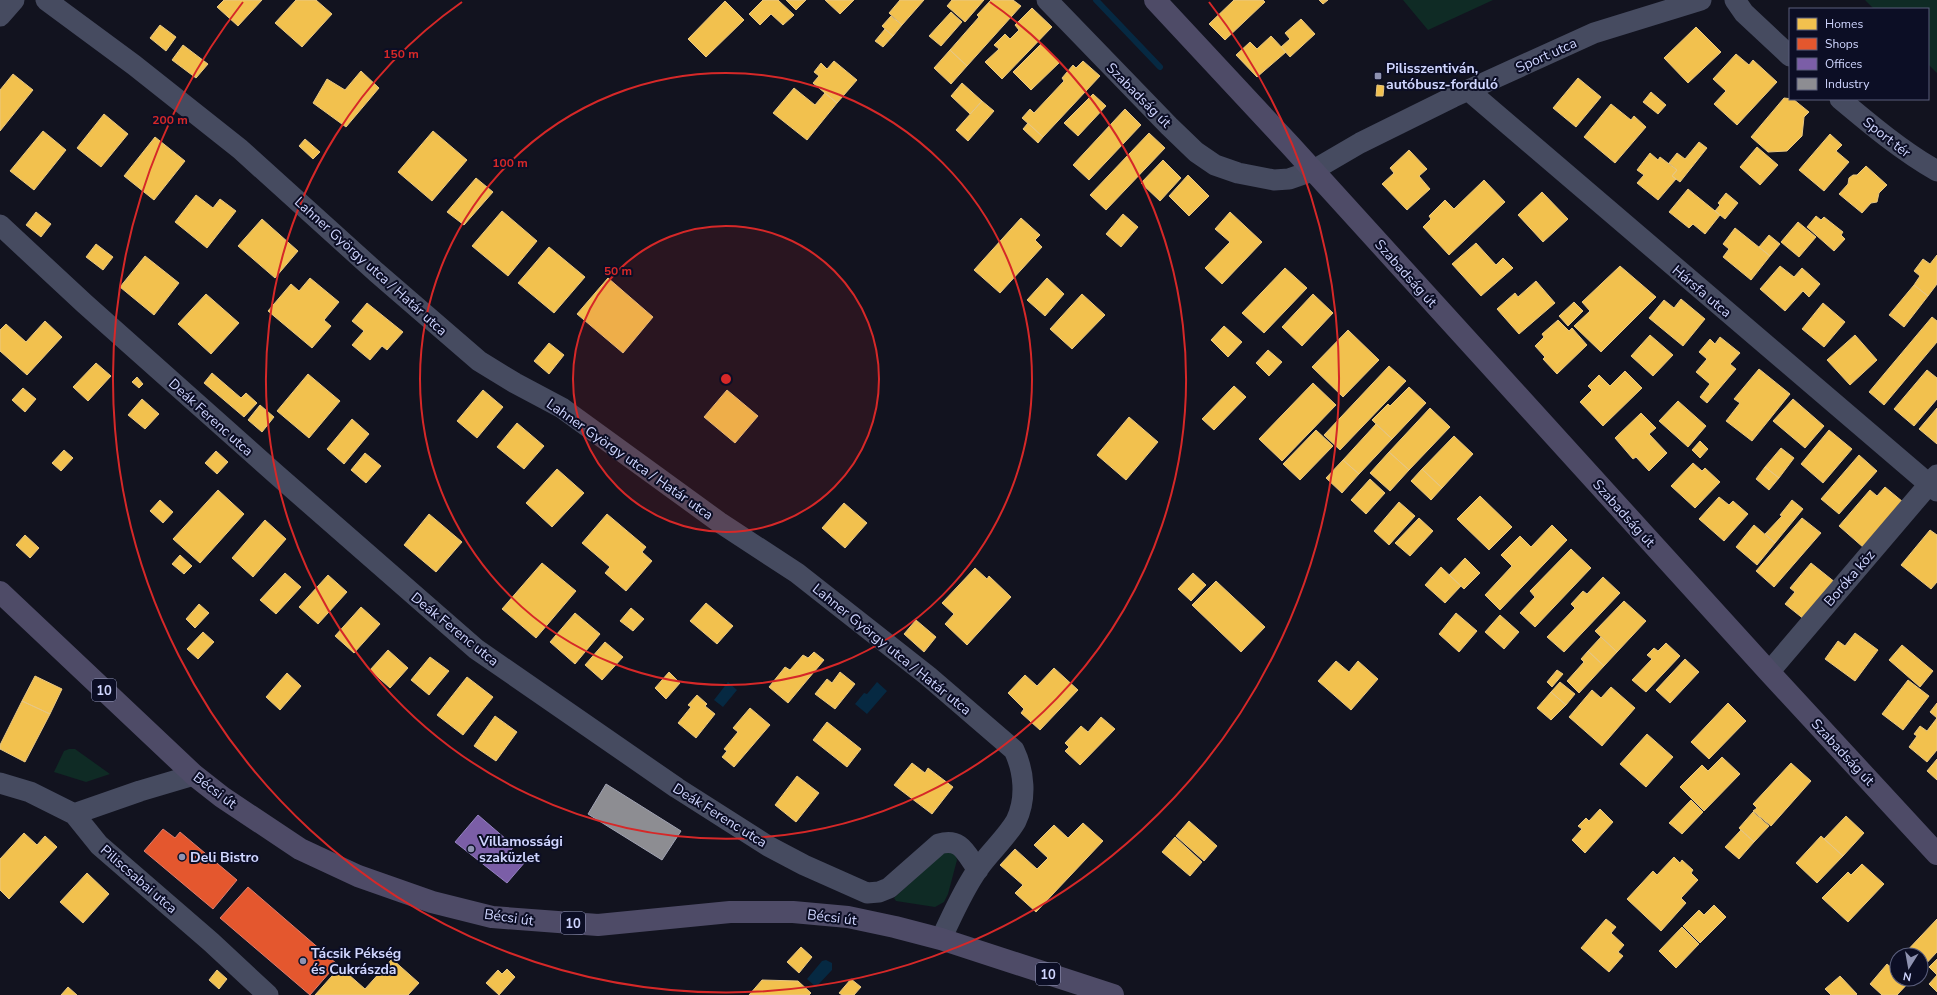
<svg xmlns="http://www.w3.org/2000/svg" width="1937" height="995" viewBox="0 0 1937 995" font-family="'Nunito Sans',sans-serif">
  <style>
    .green { fill: #0f2b25 }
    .water { fill: #062942 }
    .homes { fill: #f2c14e; stroke: #e8c783 }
    .shops { fill: #e4572e; stroke: #de7d6d }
    .offices { fill: #7b5ea7; stroke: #9482c1 }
    .industry { fill: #8d8d92; stroke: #a1a3b3 }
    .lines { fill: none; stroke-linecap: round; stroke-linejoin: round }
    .stream { stroke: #062942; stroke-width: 6 }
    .minor { stroke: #464b60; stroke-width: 21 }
    .major { stroke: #4e4b67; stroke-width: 22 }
    .ring { fill: none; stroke: #d62828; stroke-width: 2 }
    .poi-dot { fill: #8e92b1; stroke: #0c0e25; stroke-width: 1.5 }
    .labels { text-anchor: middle; stroke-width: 4; stroke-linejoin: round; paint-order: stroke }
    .shield { fill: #0c0e25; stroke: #959abe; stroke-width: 1 }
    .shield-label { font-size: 13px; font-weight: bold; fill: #d0d6ff }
    .street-label { font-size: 14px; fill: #d0d6ff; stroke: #0c0e25 }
    .poi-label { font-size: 14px; font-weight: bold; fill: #d0d6ff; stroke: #0c0e25; text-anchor: start }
    .centre { fill: #d62828; stroke: #0c0e25; stroke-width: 2 }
    .ring-label { font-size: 12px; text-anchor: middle; font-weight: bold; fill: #d62828; stroke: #0c0e25; stroke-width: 4; stroke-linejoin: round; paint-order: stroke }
  </style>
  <rect width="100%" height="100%" fill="#12131f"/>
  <!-- green -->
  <path class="green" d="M1403,0h90l-65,30z
    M1865,0h72v73l-9,-9v-55h-54z
    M69,749h6l35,25 -24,8 -32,-10 10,-21z
    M943,853h12l2,7 -9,34 -4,8 -9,5 -39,-6 -2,-3z"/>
  <!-- water -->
  <path class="water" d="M728,682l9,8 -14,17 -9,-7z
    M877,682l10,9 -20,23 -12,-10 9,-11 3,1z
    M826,960l6,3v7l-16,17 -9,-8 15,-18z"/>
  <!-- homes -->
  <path class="homes" d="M224,0h38l-24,26 -21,-19z
    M296,0h20l16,14 -30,33 -27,-24z
    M763,0h15l16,15 -11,10 -12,-11 -11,11 -11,-11z
    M786,0h20l-10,10z
    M825,0h29l-14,14z
    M900,0h24l-22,25 -13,-12z
    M952,0h32l-19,22 -18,-16z
    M991,0h22l8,6 -54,60 -17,-16 29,-33 -2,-2z
    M1234,0h29l2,2 -40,38 -16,-16z
    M1319,0h9l-5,4z
    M725,1l19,19 -38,37 -18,-18z
    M1032,8l20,19 -50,52 -17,-17 14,-13 -5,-4 11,-11 5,5 9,-9 -4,-5z
    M951,12l11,10 -21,24 -12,-10z
    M891,16l11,9 -9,11 -11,-10z
    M1301,19l14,15 -25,23 -9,-10 9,-8 -5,-6z
    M160,25l16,12 -10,14 -16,-13z
    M1696,27l25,25 -33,31 -24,-25z
    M885,29l8,7 -10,11 -8,-6z
    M1271,36l15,16 -29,25 -21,-22 14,-13 7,7z
    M1041,44l19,18 -29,28 -18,-18z
    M183,45l25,19 -12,14 -24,-18z
    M950,50l17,16 -16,18 -17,-16z
    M1736,54l13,11 4,-5 24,22 -40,43 -23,-21 12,-13 -13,-12z
    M834,61l23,19 -20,23 -24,-20 6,-7 -5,-4 7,-9 6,6z
    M1083,61l17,15 -57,61 -21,-19 8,-9 4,4 30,-32 -2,-3 11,-13 3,3z
    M361,71l18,17 -33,39 -33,-24 14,-24 18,11z
    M13,74l20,16 -33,41v-41z
    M1578,78l23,19 -25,30 -23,-19z
    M962,83l20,18 -12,13 -19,-18z
    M1377,85l7,1 -1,10h-7z
    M794,88l21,17 10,-12 12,10 -30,37 -34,-27z
    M1651,92l15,13 -8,9 -15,-12z
    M1093,94l13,12 -28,30 -14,-13z
    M1784,98l9,1 16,13 -5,5 -2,19 -15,15 -19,1 -17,-15z
    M982,101l12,10 -26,30 -12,-11z
    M1611,104l20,16 3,-4 12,11 -31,36 -31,-26z
    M1125,109l16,16 -52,55 -16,-15z
    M104,114l24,20 -27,33 -24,-19z
    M1028,123l15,14 -5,6 -15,-14z
    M43,131l23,19 -32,40 -24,-19z
    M433,131l34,29 -35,41 -34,-29z
    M1149,133l16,15 -59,62 -16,-15z
    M1830,134l12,11 -6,6 13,11 -25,29 -25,-21z
    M155,137l30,24 -31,39 -30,-24z
    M305,139l15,13 -7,7 -14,-13z
    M1699,142l8,6 -27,34 -8,-6 5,-6 -8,-7 8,-10 8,6z
    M1757,147l21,18 -18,20 -20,-18z
    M1409,150l18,19 -8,7 11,13 -23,21 -25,-26 12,-11 -4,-5z
    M1650,153l8,7 2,-3 17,13 -5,6 4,3 -18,21 -21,-17 7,-8 -7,-5z
    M1163,160l18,18 -21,23 -19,-18z
    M1866,166l21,19 -8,8 -2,9 -6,1 -9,10 -23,-19 9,-10 1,-6 4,-3h4z
    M1188,175l21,21 -20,20 -20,-20z
    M476,178l17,14 -29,33 -17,-13z
    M1484,180l21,22 -56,53 -26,-28 8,-8 -2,-3 16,-16 9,9z
    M1688,189l32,26 -15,19 -12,-10 -4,4 -20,-16z
    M1542,192l26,27 -25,23 -25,-27z
    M1726,193l12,10 -13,16 -10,-8 5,-6 -2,-2z
    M196,195l17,13 7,-9 16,12 -29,37 -32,-26z
    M502,211l35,30 -29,35 -36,-30z
    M36,212l15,12 -10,13 -15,-12z
    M1230,212l32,30 -40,42 -17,-16 25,-26 -15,-13z
    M1123,214l15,13 -17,20 -15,-13z
    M1816,216l5,4 3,-3 19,15 -2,3 4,4 -11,12 -27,-24z
    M1021,218l19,17 -5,5 7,7 -42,46 -26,-23z
    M262,219l36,32 -23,27 -37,-32z
    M1798,222l18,15 -17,20 -18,-15z
    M1735,228l35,28 -19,24 -28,-23 6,-8 -6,-5z
    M1769,235l11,9 -10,12 -11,-9z
    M1476,243l20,22 7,-7 10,10 -32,28 -29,-32z
    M96,244l17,13 -10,13 -17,-13z
    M549,247l36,30 -31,36 -36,-30z
    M1937,255v29l-9,12 -14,-11 6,-9 -6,-5 9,-12 7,5z
    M145,256l34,27 -25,32 -34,-28z
    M1620,266l36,31 -55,55 -27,-26 16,-15 -8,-9z
    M1780,266l14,11 8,-9 18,16 -11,13 -6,-6 -18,20 -25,-22z
    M1285,268l22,20 -43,45 -22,-20z
    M310,278l29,24 -15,18 7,6 -19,22 -44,-37 23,-27 8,7z
    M608,278l45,39 -30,36 -46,-39z
    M1047,278l17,16 -19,22 -18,-16z
    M1536,281l19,22 -36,31 -22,-25 18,-16 3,4z
    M1914,285l14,11 -24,31 -15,-12z
    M206,294l33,29 -28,31 -33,-30z
    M1082,294l23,21 -33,34 -22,-20z
    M1313,294l20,19 -31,33 -20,-19z
    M1681,299l24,20 -22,27 -34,-28 15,-18 10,8z
    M1574,302l9,9 -15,15 -9,-10z
    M367,303l36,29 -16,18 -5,-4 -12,14 -18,-15 12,-14 -12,-10z
    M1823,303l22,19 -21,25 -22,-18z
    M1932,317l5,4v21l-53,63 -15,-13z
    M1558,320l11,11 3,-3 15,17 -30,29 -14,-15 2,-2 -10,-11 9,-9 -2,-3z
    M45,321l17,16 -35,38 -27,-24v-21l6,-6 20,18z
    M1224,326l18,16 -14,15 -17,-17z
    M1348,330l31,30 -36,37 -31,-30z
    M1650,335l23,20 -20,21 -22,-20z
    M1855,335l22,25 -27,25 -23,-25z
    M1720,337l20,16 -10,11 6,5 -29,34 -7,-6 10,-13 -14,-12 11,-13 -8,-7 11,-13 5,5z
    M549,343l15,12 -15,19 -15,-13z
    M1268,350l14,12 -13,14 -13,-13z
    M96,363l15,13 -23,25 -15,-14z
    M1389,366l17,15 -66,69 -16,-15z
    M1759,369l31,25 -38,47 -26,-20 14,-18 -6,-4z
    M1927,370l10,8v21l-23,27 -20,-17z
    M1625,371l17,17 -39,38 -23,-24 12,-12 -4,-4 11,-11 11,11z
    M212,373l29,25 5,-5 11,10 -13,14 -40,-34z
    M308,374l32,27 -31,37 -32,-27z
    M137,377l6,7 -4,4 -7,-6z
    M1313,383l23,22 -54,56 -23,-22z
    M1234,386l12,11 -32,33 -12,-11z
    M1409,387l17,16 -34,36 -20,-19 16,-16 2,2z
    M23,388l13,11 -11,13 -13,-12z
    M483,390l20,17 -26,31 -20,-17z
    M727,390l31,26 -23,27 -31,-26z
    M142,399l17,15 -14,15 -17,-14z
    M1793,399l31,27 -19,22 -32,-27z
    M1678,401l28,25 -18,21 -29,-26z
    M260,405l14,12 -12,15 -14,-12z
    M1430,408l20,19 -41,43 -20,-18z
    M1937,408v36l-18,-15z
    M1641,413l15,15 -7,6 18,19 -18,18 -13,-14 -3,2 -18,-21z
    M1129,417l29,25 -32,38 -29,-25z
    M352,419l17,15 -25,30 -17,-15z
    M517,423l27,23 -20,23 -27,-22z
    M1376,424l16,15 -33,35 -16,-14z
    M1316,430l17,16 -33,34 -17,-16z
    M1829,430l23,19 -29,34 -22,-19z
    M1454,436l19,18 -31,34 -20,-19z
    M1700,441l8,8 -8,9 -8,-8z
    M1781,448l13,10 -15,20 -14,-11z
    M64,450l9,8 -12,13 -9,-8z
    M216,451l12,11 -11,12 -12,-11z
    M1389,452l20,18 -19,21 -20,-18z
    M365,453l16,13 -15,17 -15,-13z
    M1859,455l18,16 -38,43 -18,-15z
    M1343,460l16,14 -17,19 -16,-15z
    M1693,463l9,8 3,-3 15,14 -25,26 -24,-22z
    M1765,467l14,11 -10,12 -13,-11z
    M557,469l27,24 -32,34 -26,-24z
    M1422,469l20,19 -11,12 -20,-19z
    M1370,479l15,14 -19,21 -15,-14z
    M1885,487l18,15 -39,46 -25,-22 31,-36 7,6z
    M218,490l26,24 -44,49 -27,-24z
    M1480,496l32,31 -23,23 -32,-31z
    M1719,497l10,8 4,-4 15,13 -24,27 -25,-22z
    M160,500l13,12 -10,11 -13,-12z
    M1792,500l11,9 -28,34 -10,-9 17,-18 -2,-1z
    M1399,502l16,14 -26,29 -15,-14z
    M844,503l23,20 -22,25 -23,-20z
    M429,514l33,28 -26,30 -32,-27z
    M607,514l39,33 -4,5 10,9 -26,30 -21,-18 5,-6 -28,-24z
    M1419,518l14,13 -23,25 -15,-13z
    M1802,518l19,15 -47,54 -18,-16z
    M265,520l21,19 -33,38 -21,-19z
    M1552,525l15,15 -67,70 -15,-15 27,-29 -11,-11 19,-19 11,11z
    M1754,525l21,18 -18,22 -21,-18z
    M1930,530l7,5v47l-6,7 -30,-24z
    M25,535l14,13 -9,10 -14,-13z
    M1571,549l20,19 -56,59 -15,-14 15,-16 -5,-6z
    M180,555l12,11 -8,8 -12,-10z
    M1465,558l15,15 -16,16 -15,-14z
    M542,563l34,28 -40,47 -34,-29z
    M1811,563l25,20 -31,37 -20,-16 10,-12 -5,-4z
    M1441,567l20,19 -16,17 -20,-18z
    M975,568l12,11 2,-3 22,21 -44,48 -22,-21 9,-10 -12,-11z
    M285,573l16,14 -25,27 -16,-14z
    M1193,573l13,12 -15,16 -13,-12z
    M328,575l19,17 -29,32 -19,-17z
    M1603,577l17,16 -56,59 -17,-15 28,-29 -4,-4 12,-13 4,3z
    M1216,581l49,46 -24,25 -49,-47z
    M1624,601l22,20 -29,31 -22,-21z
    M706,603l27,23 -16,18 -27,-23z
    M199,604l10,9 -14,15 -9,-9z
    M361,607l19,17 -26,29 -19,-17z
    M631,608l13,11 -11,12 -13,-10z
    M575,613l25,21 -25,30 -25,-22z
    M1456,613l21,18 -18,21 -20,-18z
    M1500,615l19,17 -15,17 -19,-17z
    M916,620l20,17 -12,15 -20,-18z
    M203,632l11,10 -16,17 -11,-10z
    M1855,633l23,17 -23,31 -30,-22 13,-18 7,5z
    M1601,637l16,15 -13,14 -16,-15z
    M605,642l18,15 -21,23 -17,-15z
    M1666,643l14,13 -34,36 -14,-12 20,-21 -5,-4 7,-7 4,3z
    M1902,645l31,26 -13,16 -31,-27z
    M388,650l20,18 -18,20 -20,-18z
    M1588,651l16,15 -25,27 -12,-12 17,-19 -3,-3z
    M814,652l10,8 -36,43 -19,-16 16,-20 5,3 13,-15 5,3z
    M430,657l19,14 -20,24 -18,-15z
    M1685,659l14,13 -29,31 -14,-13z
    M1336,661l13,11 9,-11 20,18 -27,31 -33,-29z
    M1054,668l24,22 -38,40 -19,-17 3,-4 -16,-16 17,-18 12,11z
    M1557,670l6,4 -11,13 -5,-5z
    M669,672l11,11 -14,16 -11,-11z
    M840,672l15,12 -20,25 -20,-15 12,-15 5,4z
    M287,673l14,13 -21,24 -14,-13z
    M35,676l27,13 -12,25 -28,-13z
    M467,677l26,20 -30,38 -26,-20z
    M1908,680l21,16 -26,34 -21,-16z
    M1560,682l15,12 -9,11 -15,-13z
    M1611,687l24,21 -33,38 -33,-29 23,-27 9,8z
    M1551,692l15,13 -15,15 -14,-12z
    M697,695l10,9 -2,2 10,8 -19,24 -18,-15 13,-16 -3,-2z
    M22,701l28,13 -25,48 -25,-13v-4z
    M1728,703l18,18 -37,38 -18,-17z
    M1937,703v15l-7,-6z
    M750,708l20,17 -36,42 -12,-10 5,-6 -3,-2 14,-17 -5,-4z
    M495,716l22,16 -21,29 -22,-15z
    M1101,717l14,12 -35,36 -15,-14 4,-4 -4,-4 16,-17 7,6z
    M1937,718v32l-10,12 -18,-15 8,-11 -3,-2 6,-8 7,5z
    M827,722l34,27 -14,18 -34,-27z
    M1647,734l26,23 -27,30 -26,-23z
    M1722,757l18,17 -36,37 -24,-24 22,-22 6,6z
    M1937,759v21l-10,-9z
    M912,763l13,10 3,-5 25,19 -21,27 -38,-29z
    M1791,763l20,18 -40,45 -18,-15 4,-3 -4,-4z
    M797,776l22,17 -23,29 -21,-17z
    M1691,800l12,12 -21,22 -13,-11z
    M1600,809l13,13 -28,31 -13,-13 10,-11 -4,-3 8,-8 3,3z
    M1753,812l16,14 -15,16 -15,-14z
    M1846,816l18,17 -21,23 -19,-17z
    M1189,821l28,25 -13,15 -28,-25z
    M1083,823l20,18 -67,71 -21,-19 8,-8 -23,-20 15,-16 22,20 11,-11 -14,-13 20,-20 14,13z
    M1741,830l13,12 -15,17 -14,-12z
    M24,833l13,12 8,-9 12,11 -48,52 -9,-9v-31z
    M1821,836l22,20 -26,27 -21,-20z
    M1175,837l27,25 -12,14 -28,-24z
    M1674,857l6,6 2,-3 11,10 -2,3 7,7 -17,18 5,5 -25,28 -34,-32 26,-28 4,4z
    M1862,864l22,20 -36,38 -26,-24 26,-26 3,3z
    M87,873l22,21 -26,29 -23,-21z
    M1714,905l12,12 -26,26 -17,-17 16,-16 5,5z
    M1606,919l10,8 -5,6 13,12 -6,7 5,4 -14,16 -28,-24z
    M1937,919v33l-16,17v-14h-18z
    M1682,927l17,17 -23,24 -17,-17z
    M801,947l11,10 -13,16 -12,-11z
    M392,959l27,24 -11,12h-93l25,-28 25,22z
    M1937,959v16l-8,-8z
    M1887,964l7,6 3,-3v12h15l-15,16h-15l-12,-11z
    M507,969l8,8 -16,18 -13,-12 12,-13 4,4z
    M217,970l10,9 -8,10 -10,-9z
    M1937,975v17l-8,-8z
    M1840,976l17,18 -1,1h-25l-6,-6z
    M851,979l10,8 -7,8h-12l-3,-2z
    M762,980l36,1 13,12 -2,2h-60z
    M68,987l9,8h-16z"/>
  <!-- shops -->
  <path class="shops" d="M163,829l12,9 5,-6 57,48 -24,29 -69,-58z
    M248,887l89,77 -27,31 -90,-77z"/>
  <!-- offices -->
  <path class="offices" d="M478,815l36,31 -3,4 14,12 -18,21 -52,-41z"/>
  <!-- industry -->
  <path class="industry" d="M606,784l75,47 -19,29 -74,-46z"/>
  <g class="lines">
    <!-- stream -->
    <path class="stream" d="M1096,0l64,67"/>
    <!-- minor -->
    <path class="minor" d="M46,0l88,65 106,84 136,123 103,89 36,22 47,25 157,114 78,51 131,103 86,74c10,21 13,48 2,71 -9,16 -27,32 -38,48 -15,21 -26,47 -37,70
      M1047,0l122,126 27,26 19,13 23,8 36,7 15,-1 23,-8 48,-28 93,-46 141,-64 107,-33
      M1735,0l9,13 46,43
      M0,16l14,-16
      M1468,90l469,401
      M1840,99c31,26 62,52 97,72
      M0,225l85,79 192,171 199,174 201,139 91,58 36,19 63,28 12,-1 10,-4 50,-44c22,-7 27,10 39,26
      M1769,672l168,-197
      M0,783l30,9 44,22 25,31 112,97 57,53
      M74,814l66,-23 54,-16"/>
    <!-- major -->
    <path class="major" d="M1155,0l135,145 479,527 168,182
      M0,592l194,183 28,22 78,52 58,27 74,26 60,15 106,8 132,-13h63l55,5 47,10 46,12 172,56"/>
  </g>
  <!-- distance rings -->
  <circle cx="726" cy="379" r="153" fill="#d62828" fill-opacity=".12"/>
  <g class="ring">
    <circle cx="726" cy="379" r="153"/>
    <circle cx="726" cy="379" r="306"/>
    <path d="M990 2A460 460 0 1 1 462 2"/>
    <path d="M1209 2A613 613 0 1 1 243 2"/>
  </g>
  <!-- markers -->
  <g class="poi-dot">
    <rect x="1374" y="72" width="8" height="8" rx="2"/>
    <circle cx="471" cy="849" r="4"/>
    <circle cx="182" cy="857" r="4"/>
    <circle cx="303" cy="961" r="4"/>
  </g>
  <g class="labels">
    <!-- shield labels -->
    <g class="shield">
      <rect x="92" y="679" width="24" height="22" rx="3"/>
      <rect x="561" y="912" width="24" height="22" rx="3"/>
      <rect x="1036" y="963" width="24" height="22" rx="3"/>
    </g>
    <g class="shield-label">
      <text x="104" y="695">10</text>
      <text x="573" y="928">10</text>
      <text x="1048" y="979">10</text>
    </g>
    <!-- street labels -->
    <g class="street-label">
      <text transform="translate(1546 55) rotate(-24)" y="5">Sport utca</text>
      <text transform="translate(1139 95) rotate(45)" y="5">Szabadság út</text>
      <text transform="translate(1887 137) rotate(38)" y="5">Sport tér</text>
      <text transform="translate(371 266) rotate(42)" y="5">Lahner György utca / Határ utca</text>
      <text transform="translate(1406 273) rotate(48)" y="5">Szabadság út</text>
      <text transform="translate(1702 291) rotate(40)" y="5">Hársfa utca</text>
      <text transform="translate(211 417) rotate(42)" y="5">Deák Ferenc utca</text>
      <text transform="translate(630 459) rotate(35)" y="5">Lahner György utca / Határ utca</text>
      <text transform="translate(1624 513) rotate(48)" y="5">Szabadság út</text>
      <text transform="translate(1849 578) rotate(-49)" y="5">Boróka köz</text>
      <text transform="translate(455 629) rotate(39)" y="5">Deák Ferenc utca</text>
      <text transform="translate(892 649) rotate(39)" y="5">Lahner György utca / Határ utca</text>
      <text transform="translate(1843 752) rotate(47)" y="5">Szabadság út</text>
      <text transform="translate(215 790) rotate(37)" y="5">Bécsi út</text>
      <text transform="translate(720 815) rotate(32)" y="5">Deák Ferenc utca</text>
      <text transform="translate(139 879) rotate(41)" y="5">Piliscsabai utca</text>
      <text transform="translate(509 917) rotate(8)" y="5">Bécsi út</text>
      <text transform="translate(832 917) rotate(7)" y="5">Bécsi út</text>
    </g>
    <!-- poi labels -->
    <g class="poi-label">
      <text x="1386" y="73">Pilisszentiván,<tspan x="1386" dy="16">autóbusz-forduló</tspan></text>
      <text x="479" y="846">Villamossági<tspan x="479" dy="16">szaküzlet</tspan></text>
      <text x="190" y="862">Deli Bistro</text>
      <text x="311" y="958">Tácsik Pékség<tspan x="311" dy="16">és Cukrászda</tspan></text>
    </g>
  </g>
  <circle cx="726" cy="379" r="6" class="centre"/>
  <g class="ring-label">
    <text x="401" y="58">150 m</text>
    <text x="170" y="124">200 m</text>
    <text x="510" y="167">100 m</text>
    <text x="618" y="275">50 m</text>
  </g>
  <!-- legend -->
  <rect x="1789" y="8" width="140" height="92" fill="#0c0e25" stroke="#5a5e7c"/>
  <rect x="1797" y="18" width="20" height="12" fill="#f2c14e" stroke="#5a5e7c"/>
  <text x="1825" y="28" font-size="12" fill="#d0d6ff">Homes</text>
  <rect x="1797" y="38" width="20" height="12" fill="#e4572e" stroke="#5a5e7c"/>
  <text x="1825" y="48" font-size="12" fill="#d0d6ff">Shops</text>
  <rect x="1797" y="58" width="20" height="12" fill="#7b5ea7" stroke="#5a5e7c"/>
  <text x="1825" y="68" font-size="12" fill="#d0d6ff">Offices</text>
  <rect x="1797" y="78" width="20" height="12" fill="#8d8d92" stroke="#5a5e7c"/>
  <text x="1825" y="88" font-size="12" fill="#d0d6ff">Industry</text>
  <!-- north arrow -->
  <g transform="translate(1909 967) rotate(191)"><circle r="19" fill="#0c0e25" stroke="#5a5e7c"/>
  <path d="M0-3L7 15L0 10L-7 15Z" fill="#8e92b1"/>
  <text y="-6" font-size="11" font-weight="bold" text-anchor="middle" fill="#d0d6ff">N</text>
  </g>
</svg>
